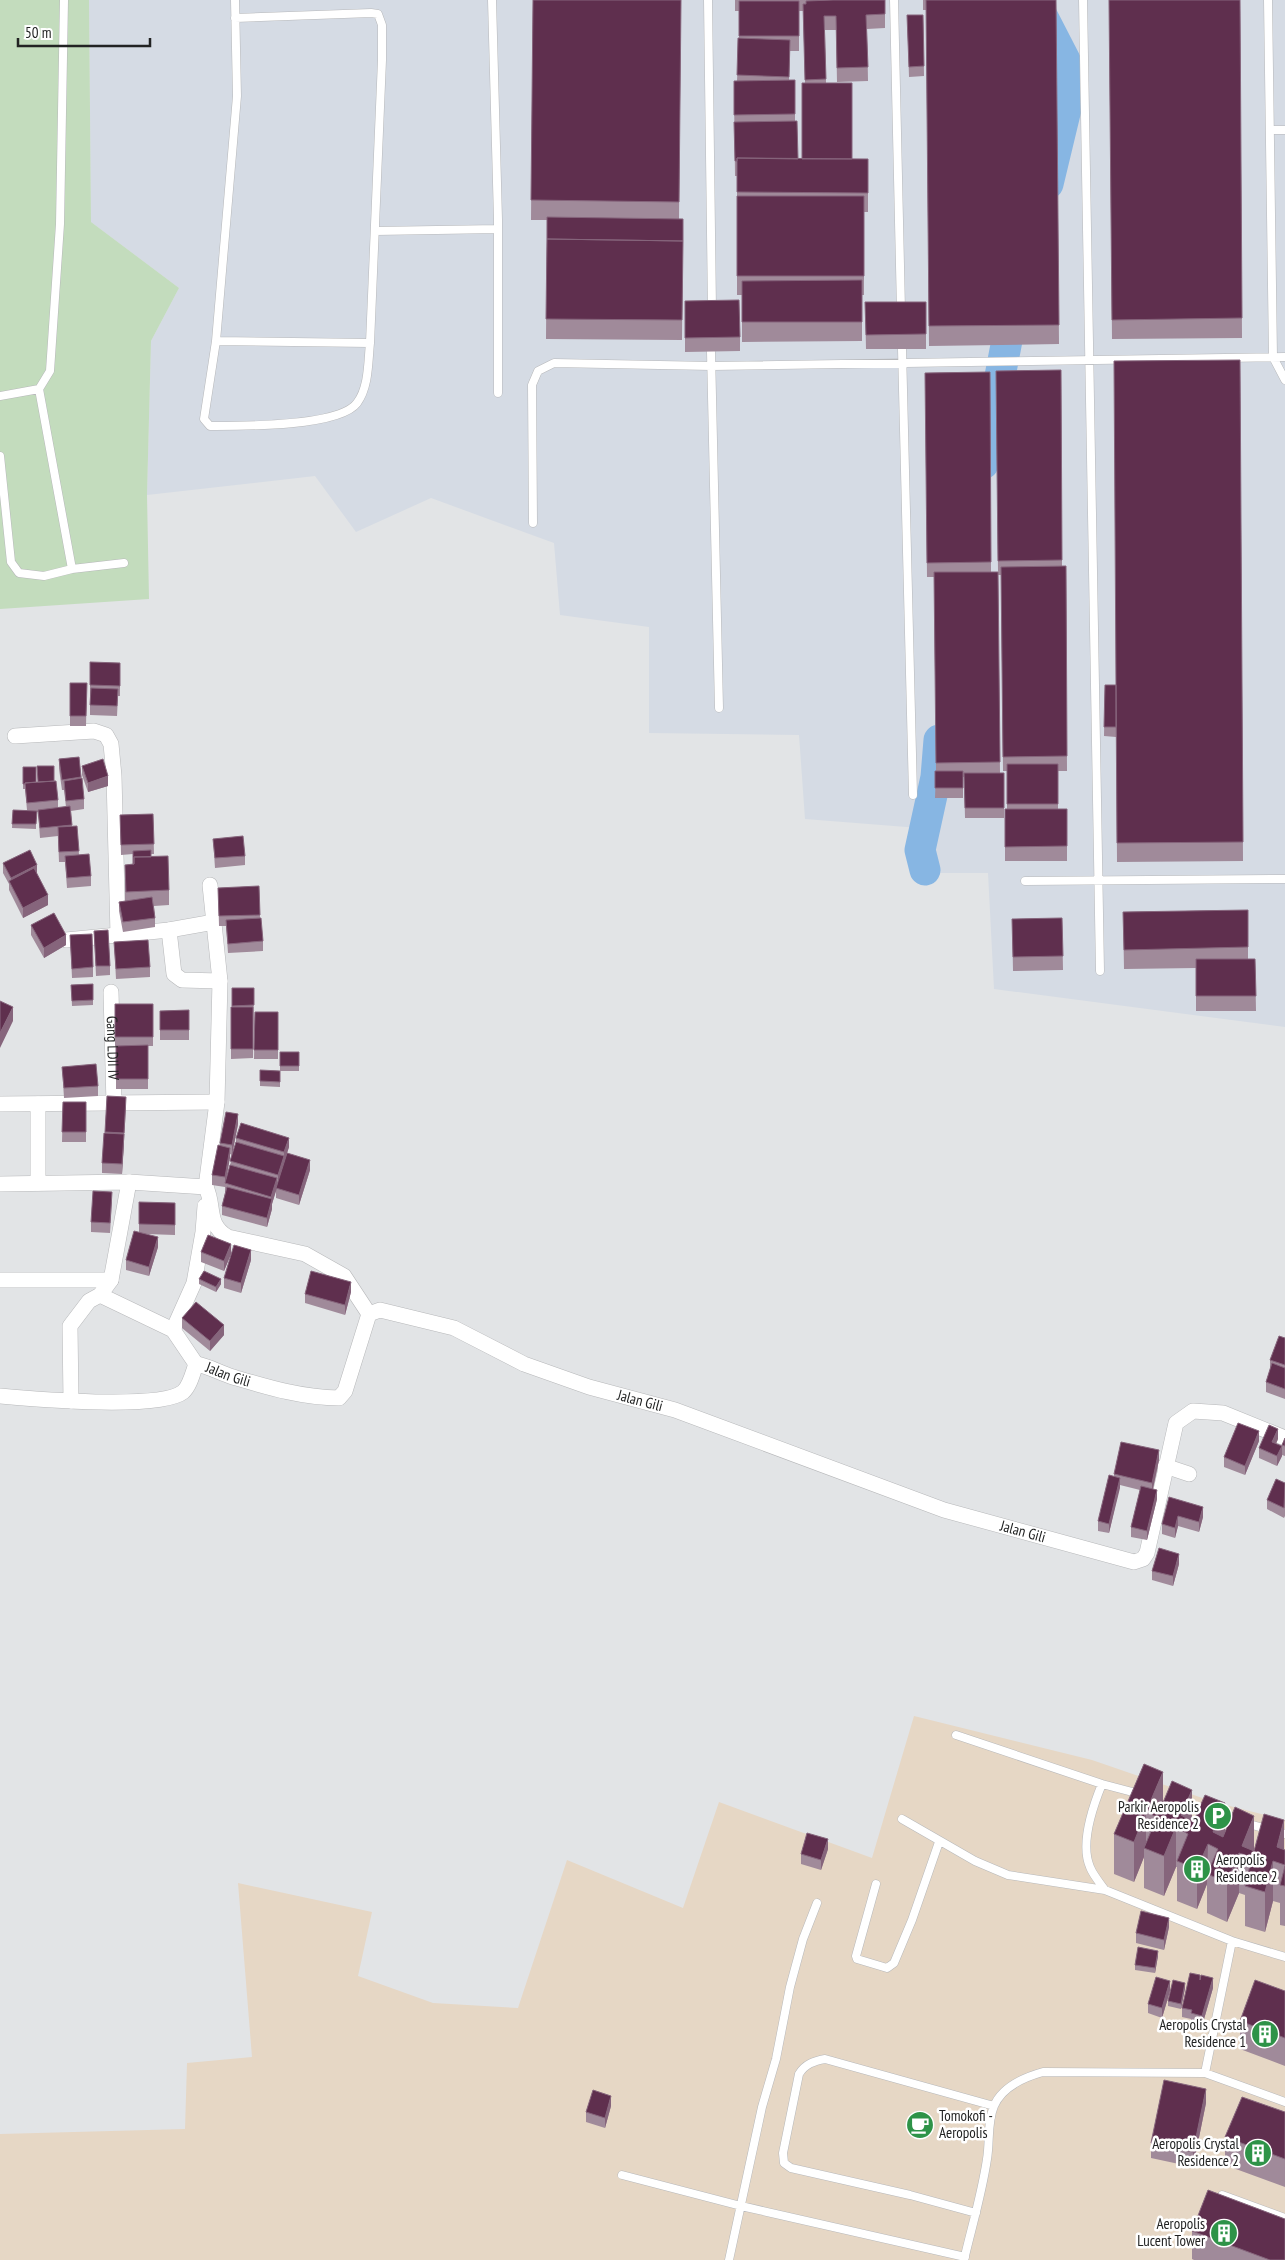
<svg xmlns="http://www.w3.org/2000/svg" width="1285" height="2260" viewBox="0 0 1285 2260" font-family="'PT Sans Narrow',sans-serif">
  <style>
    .commercial { fill: #e6d7c5 }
    .built { fill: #d5dbe4 }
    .green { fill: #c3dcbd }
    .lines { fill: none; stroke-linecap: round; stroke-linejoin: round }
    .river { stroke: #87b6e3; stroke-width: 31 }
    .service-casing { stroke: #b7b8ba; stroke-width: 9 }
    .minor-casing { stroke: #b7b8ba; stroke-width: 16 }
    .service { stroke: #fff; stroke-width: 8 }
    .minor { stroke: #fff; stroke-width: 15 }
    .wall { fill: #a08a9a; fill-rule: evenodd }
    .shaded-wall { fill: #86657c }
    .building { fill: #5f2f4e; stroke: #86657c }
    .labels { text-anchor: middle; stroke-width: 5; stroke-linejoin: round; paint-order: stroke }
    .street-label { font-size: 15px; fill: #222323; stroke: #fff }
    .poi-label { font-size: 15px; fill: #222323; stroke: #fff; text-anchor: end }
  </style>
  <rect width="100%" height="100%" fill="#e2e4e6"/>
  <!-- commercial -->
  <path class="commercial" d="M914,1716l178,44 122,42 71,18v440h-1285v-126l185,-5 2,-66 65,-6 -14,-174 134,29 -14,64 75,27 85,5 49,-148 116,48 36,-106 153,56z"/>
  <!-- built -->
  <path class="built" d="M89,0h1196v1027l-291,-38 -6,-116h-71l2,-45 -114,-9 -6,-84 -150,-2v-106l-89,-12 -6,-72 -123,-45 -75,34 -41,-56 -168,19 4,-154 28,-53 -88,-66z"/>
  <!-- green -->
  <path class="green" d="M0,0h89l2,222 88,66 -28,53 -4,154 2,104 -149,10z"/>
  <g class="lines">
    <!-- river -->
    <path class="river" d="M1034,0l32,62 7,18 -25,104
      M983,464l31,-160
      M925,870l-5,-20 16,-73 3,-37"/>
    <!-- service casing -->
    <g class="service-casing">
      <path id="service" d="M235,0l2,96 -21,245 -12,78 6,7c30,0 129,1 147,-23 12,-16 11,-41 13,-60l12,-283v-35l-4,-11 -7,-1 -136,5
        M492,0l6,219v174
        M708,0l4,310
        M894,0l7,310
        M1083,0l17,971
        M1268,0l5,357 12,23
        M1270,130h15
        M375,231l123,-2
        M216,341l154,2
        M902,349l11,446
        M711,352l8,356
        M0,396l39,-7 11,-18 10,-147 4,-224
        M0,456l11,106 8,11 25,3 28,-7 -33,-180
        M533,523l-1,-138 6,-14 16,-8 158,3 573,-9
        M72,569l52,-6
        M1025,881l260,-2
        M956,1735l146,49
        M1183,1806l102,28
        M902,1819l73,42 33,14 97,15 127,51 -27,132
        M876,1884l-20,72 1,3 30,9 7,-5 18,-43 27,-78
        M1105,1890c-5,-7 -12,-15 -15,-23 -10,-23 3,-61 12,-83l38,10
        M1232,1941l53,16
        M622,2175l119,31 224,51
        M1222,2195l63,23
        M976,2213l-66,-18 -119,-27 -7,-5 -1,-10 16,-79c6,-10 15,-13 26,-15l169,47
        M729,2260l33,-153 14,-48 14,-72 13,-48 14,-36
        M964,2260c8,-34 18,-67 23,-101 3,-17 0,-37 7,-53 8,-19 31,-29 49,-34l162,1 80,29"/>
    </g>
    <!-- minor casing -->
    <g class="minor-casing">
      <g id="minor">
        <path d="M15,736l79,-5 12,4 5,9 3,32 4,159"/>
        <path d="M169,930l5,44 8,6 38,1"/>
        <path d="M66,940l103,-10 45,-8"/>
        <path id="s1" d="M111,992l3,112"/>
        <path d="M0,1104l217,-2"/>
        <path d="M38,1183v-79"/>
        <path d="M0,1184l129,-2 77,5 11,-85 3,-121 -10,-96"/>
        <path d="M206,1187c9,20 0,37 22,50l77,17 39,22 25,38"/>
        <path d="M0,1280h111"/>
        <path d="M100,1295l73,35 23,34"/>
        <path d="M173,1330l21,-47 9,-51 2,-26"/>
        <path id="s2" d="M196,1364c13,2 24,9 37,13 34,10 70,21 106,21l6,-7 24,-77 11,-4 74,18 70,36 65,23 86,23 269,100 190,52 9,-3 4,-6 29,-130 17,-12 30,2 62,25"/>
        <path d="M0,1396c33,3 160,14 183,-4 7,-6 10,-20 13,-28"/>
        <path d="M71,1401l-1,-75 19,-25 11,-6 11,-15 18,-98"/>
        <path d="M1165,1466l24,8"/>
      </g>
    </g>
    <!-- service -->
    <use href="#service" class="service"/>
    <!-- minor -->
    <use href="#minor" class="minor"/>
  </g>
  <!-- wall -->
  <path class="wall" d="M533,0h148l-2,219h4l-1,121 -136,-1 1,-119h-16z
    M735,0h150v28l-18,1 1,52 -31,1 -1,-52h-11l1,53 26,76h16v53h-4v83h-2v46l-120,1v-47h-5v-119h-2l-1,-80 3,-15 2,-43v-27h-4zM799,11h4l2,72 -3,76h-4l-3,-38v-41h-6l1,-29h9z
    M923,0h133l3,344 -130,2 -3,-336h-3z
    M1109,0h131l2,338 -130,1z
    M907,15h16l1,61 -15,1z
    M685,301l55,36v14l-55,1z
    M865,302h61v47h-60z
    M1240,360l3,501 -126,1 -1,-157v32l-12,-1 1,-51h11z
    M1061,370l1,196h4l1,205h-9v38h9v52h-62v-52h2v-38h-4l-2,-196h-3l2,198h4v45h-39l-1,-41h-1v21h-28l1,-27 -2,-194h-7l-2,-204 65,-1 1,200h7l-2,-201z
    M120,663v33h-2l-1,20 -27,-1v-30z
    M70,683h17l-1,43h-16z
    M79,757l5,42v10l-13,2 1,16 5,-1 2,29 12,21v10l-24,2 -2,-26h-6l-1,-26 -18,2 -2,-26h-2v17l-24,-1 1,-18h14l-2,-21h-2v-22l13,15 18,-1 4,19v7h8l-2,-17h-2l-3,-21v-10z
    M82,766l26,20 -20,6 -6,-17z
    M153,814l1,40h-3v3l18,33v15l-15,1 1,12v9l-32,5 -4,-21v-9l6,-1v-36l8,-1v-10l-12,1 -1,-40z
    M213,839l32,17v9l-30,3z
    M3,863l34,12 11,30 -25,13 -14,-28v-6l-6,-11z
    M259,886l1,32 3,23v10l-35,2 -2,-27h-7l-1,-38z
    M1248,910v49h7l1,52h-60v-43l-72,1 -1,-57z
    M1062,918l1,52 -50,1 -1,-52z
    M31,925l35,20 -22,13 -13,-23z
    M94,931l16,35v9l-14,1z
    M70,935l23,32v10l-21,1z
    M114,942l36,25v10l-34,2z
    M93,984v21l-21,1 -1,-21z
    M232,988h22l-1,70 -22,1v-52h1z
    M115,1004h38v42h-5v43h-32v-43h-1z
    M189,1010v30h-29v-29z
    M255,1012h23v47h-24z
    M280,1052h19v19h-19v16l-20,-1v-16l20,1z
    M62,1067l36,19v10l-34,2z
    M107,1096l19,11 -4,67 -20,-1v-10l3,-30z
    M63,1102h23v40h-24z
    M238,1124l-6,31 -2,-1 -3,23 9,-35v-4l53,9 -2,6 23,17 -11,35 -23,-7v-8l-4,14v5l-5,18 -45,-12v-9l3,-13v-6l-13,-2v-10l8,-29v-3z
    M112,1201l-2,32 -19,-1v-10z
    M175,1203v32l-29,-1 12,13 -9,29 -23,-6v-10l13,-28v-8z
    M201,1252l30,2 -7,17 -23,-9z
    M251,1260l-10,33 -17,-5v-10z
    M199,1279l22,5 -5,8 -17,-8z
    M351,1292l-6,23 -40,-12v-9z
    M182,1318l42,17 -14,16 -28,-23z
    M1285,1338v61l-19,-7v-10l4,-13v-9z
    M1285,1438v18l-3,-1v-10z
    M1278,1439l-2,5 6,12 -5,10 -18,-8v-10z
    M1259,1441l-14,34 -21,-8v-10z
    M1159,1460l-6,29 4,10 -10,41 -16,-3v-10l9,-37 -20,-5 -11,48 -11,-2v-10l16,-45v-2z
    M1285,1483v33l-1,2 -17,-9v-9z
    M1169,1497l34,20 -4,15 -21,-6 -3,12 -13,-4v-10z
    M1179,1564l-6,22 -21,-6v-9z
    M1144,1764l19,38 29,19 33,11 29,18h31v76l-5,-1v-22l-7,-2 -8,31 -20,-6v-31l-6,-2 -12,29 -20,-9v-29l-10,25 -20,-8v-34h-1l-12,29 -20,-8v-31l-10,25 -20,-8v-40z
    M828,1849l-7,21 -20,-6v-10z
    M1169,1927l-5,23 -28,-7v-10z
    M1158,1956l-3,17 -20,-3v-5z
    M1200,1980l13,8 -11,38 -11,-3v-4l-9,-2v-9z
    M1185,1988l-4,21 -13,-3v-5z
    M1170,1991l-8,27 -14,-5v-9z
    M1285,1991v75l-45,-17v-28z
    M1206,2103l-13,64 -42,-9v-15z
    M611,2106l-6,22 -19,-6v-10z
    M1285,2112v75l-60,-22v-28z
    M1192,2231l93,29h-91l-2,-1z"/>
  <!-- shaded-wall -->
  <path class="shaded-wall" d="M108,776v10l-20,6v-9z
    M37,865v10l-26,9v-6z
    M48,895v10l-25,13v-10z
    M66,935v10l-22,13v-10z
    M13,1007v14l-13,27v-15z
    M238,1114v10l-6,31v-10z
    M124,1134v10l-2,30v-10z
    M289,1138v9l-5,15v-10z
    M230,1148v10l-5,26v-1v4v-10z
    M284,1156v10l-6,19v-10z
    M310,1160v10l-11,35v-10z
    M277,1178v10l-5,16v5l-5,18v-9l4,-15v-6z
    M158,1237v10l-9,29v-9z
    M231,1244v10l-7,17v-10z
    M251,1250v10l-10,33v-10z
    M221,1279v5l-5,8v-5z
    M351,1282v10l-6,23v-10z
    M224,1325v10l-14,16v-10z
    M1278,1429v10l-6,13v-10z
    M1259,1431v10l-14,34v-9z
    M1282,1446v10l-5,10v-10z
    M1159,1450v10l-7,33v-10z
    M1120,1478v10l-11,45v-9z
    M1157,1490v9l-10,41v-9z
    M1203,1507v10l-4,15v-10z
    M1178,1516v10l-3,12v-10z
    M1179,1554v10l-6,22v-10z
    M1163,1772v40l-6,5 -6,-17z
    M1192,1790v39l-4,5 -7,-19z
    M1225,1803v40l-7,6 -5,-17z
    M1146,1812v37l-2,-1v9l-10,25v-40z
    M1254,1816v40l-2,1 -10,-11z
    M1284,1820v40l-7,-13z
    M1176,1827v40l-12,29v-40z
    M828,1839v10l-7,21v-10z
    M1208,1844l-1,40 -10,25v-40z
    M1239,1853v40l-12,29v-40z
    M1273,1861v40l-8,31v-40z
    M1169,1918v9l-5,23v-10z
    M1158,1951v5l-3,17v-5z
    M1213,1978v10l-11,38v-10z
    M1170,1981v10l-8,27v-10z
    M1185,1983v5l-4,21v-5z
    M1206,2089v14l-13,64v-15z
    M611,2096v10l-6,22v-10z"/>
  <!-- building -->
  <path class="building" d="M533,0h148l-2,202 -148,-2z
    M833,0h52v14l-19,1 2,52 -31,1 -1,-52h-12l2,63 -21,1 -2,-76h3v-3z
    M926,0h130l3,325 -130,1z
    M1109,0h131l2,318 -130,2z
    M739,1h60v35h-60z
    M907,15h16l1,51 -15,1z
    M738,38l52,2 -1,37 -52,-2z
    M795,80v34l-61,1v-34z
    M802,83h50v76h-50z
    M797,121l1,38 -61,-1v3h-2l-1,-39z
    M737,158l131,1v34l-131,-1z
    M737,196h127v80h-127z
    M547,217l136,2v22l-136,-2z
    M547,239l136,2 -1,79 -136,-1z
    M862,280v42h-120v-41z
    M739,300l1,37 -55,1v-37z
    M865,302h61v32l-60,1z
    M1240,360l3,482 -126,1 -3,-482z
    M1061,370l1,190 -64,1 -2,-190z
    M990,372l1,190 -64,1 -2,-190z
    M1066,566l1,190 -64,1 -2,-190z
    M934,572h64l2,190 -64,1z
    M90,662l30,1v23l-30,-1z
    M70,683h17l-1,33h-16z
    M1105,685h11v42h-12z
    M91,688l27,1 -1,17 -27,-1z
    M79,757l2,20 -19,3 -3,-21z
    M103,759l5,17 -20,7 -6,-17z
    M1007,764h51v40h-51z
    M37,766h17v15l-16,1z
    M23,767h13v15l-11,1v1h-2z
    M935,771h28v17h-28z
    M964,773h40v35h-39z
    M82,778l2,21 -18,2 -2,-20z
    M56,781l2,19 -31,3 -2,-20z
    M70,806l2,19 -32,3 -2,-18z
    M1005,809h62v37l-62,1z
    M13,810l24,1 -1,13h-24z
    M153,814l1,30 -33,1 -1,-30z
    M77,826l2,25 -20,1 -1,-25z
    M243,836l2,20 -30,2 -2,-19z
    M30,850l7,15 -26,13 -8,-15z
    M151,850v7h-17v7h-1v-13z
    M89,854l2,22 -24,2 -2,-22z
    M168,856l1,34 -43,2 -1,-27 9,-1v-7z
    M34,868l14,27 -25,13 -14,-27z
    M259,886l1,29 -41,1 -1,-28z
    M152,897l3,21 -32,4 -4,-20z
    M1248,910v37l-124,3 -1,-38z
    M54,913l12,22 -22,13 -13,-23z
    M261,918l2,23 -35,3 -2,-24z
    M1062,918l1,38 -50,1 -1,-38z
    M108,930l2,36h-14l-2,-35z
    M92,934l1,33 -21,2 -2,-34z
    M148,940l2,27 -34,2 -2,-27z
    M1196,959h59l1,37h-60z
    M93,984v16l-21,1 -1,-16z
    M232,988h22v17l-22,1z
    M0,1001l13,6 -13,26z
    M115,1004h38v33h-38z
    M231,1007h22v42h-22z
    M189,1010v20h-29v-19z
    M255,1012h23v38h-24z
    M148,1045v34h-32v-33z
    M280,1052h19v14h-19z
    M96,1064l2,22 -34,2 -2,-21z
    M260,1070l20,1v11l-20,-1z
    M107,1096l19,1 -2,36 -19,-1z
    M63,1102h23v30h-24z
    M226,1112l12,2 -6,31 -12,-2z
    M241,1123l48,15 -5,14 -48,-14z
    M104,1133l20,1 -2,30 -20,-1z
    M236,1142l48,14 -6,19 -48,-14z
    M218,1145l12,3 -5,29 -13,-2z
    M287,1153l23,7 -11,35 -23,-7z
    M230,1165l47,13 -6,19 -46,-14z
    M227,1187l45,12 -5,19 -45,-12z
    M93,1191l19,1 -2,31 -19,-1z
    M139,1202l36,1v22l-36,-1z
    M134,1231l24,6 -9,30 -23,-7z
    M208,1235l23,9 -7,17 -23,-9z
    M234,1245l17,5 -10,33 -17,-5z
    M204,1271l17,8 -5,8 -17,-8z
    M311,1271l40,11 -6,23 -40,-11z
    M196,1302l28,23 -14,16 -28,-23z
    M1279,1336l6,2v27l-15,-5z
    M1272,1363l13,5v21l-19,-7z
    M1238,1423l21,8 -14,35 -21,-9z
    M1269,1425l9,4 -6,13 10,4 -5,10 -18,-8z
    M1285,1438v8l-3,-1z
    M1121,1442l38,8 -7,33 -38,-9z
    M1109,1475l11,3 -11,46 -11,-3z
    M1276,1479l9,4 -1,25 -17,-8z
    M1141,1486l16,4 -10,41 -16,-4z
    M1169,1497l34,10 -4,15 -21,-6 -3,12 -13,-4z
    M1159,1548l20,6 -6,22 -21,-5z
    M1144,1764l19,8 -12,28 11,5 10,-24 20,9 -11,25 12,7 12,-27 20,8 -12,29 10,5 12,-30 19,9 -12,30 12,5 10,-37 20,6 -7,27 8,3v15l-12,-4 -8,31 -20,-6 7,-29 -13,-4 -12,29 -20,-8 11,-25 -10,-5 -11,25 -20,-8 11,-27 -12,-7 -12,29 -20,-8 13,-31 -11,-5 -12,30 -20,-8z
    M807,1833l21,6 -7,21 -20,-6z
    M1285,1866v20l-5,-1z
    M1141,1911l28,7 -5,22 -28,-7z
    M1138,1947l20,4 -3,17 -20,-3z
    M1190,1973l10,2v5l1,-5 12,3 -11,38 -11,-3 1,-3 -10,-2z
    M1156,1977l14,4 -8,27 -14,-4z
    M1173,1980l12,3 -4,21 -13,-3z
    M1255,1980l30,11v47l-45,-17z
    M1164,2080l42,9 -13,63 -42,-9z
    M593,2090l18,6 -6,22 -19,-6z
    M1242,2097l43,15v47l-60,-22z
    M1208,2190l77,29v41h-15l-78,-29z"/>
  <!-- icons -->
  <defs>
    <g id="parking-disc" transform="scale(1.4375)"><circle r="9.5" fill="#2e9348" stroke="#fff"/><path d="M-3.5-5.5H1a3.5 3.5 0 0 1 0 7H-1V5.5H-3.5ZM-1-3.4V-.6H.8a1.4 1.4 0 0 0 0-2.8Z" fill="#fff"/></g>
    <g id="building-disc" transform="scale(1.4375)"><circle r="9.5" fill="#2e9348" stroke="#fff"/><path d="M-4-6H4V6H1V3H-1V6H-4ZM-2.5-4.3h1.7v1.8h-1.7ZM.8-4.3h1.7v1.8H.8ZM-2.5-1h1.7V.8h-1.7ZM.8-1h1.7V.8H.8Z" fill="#fff"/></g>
    <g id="cafe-disc" transform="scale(1.4375)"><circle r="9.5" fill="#2e9348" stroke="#fff"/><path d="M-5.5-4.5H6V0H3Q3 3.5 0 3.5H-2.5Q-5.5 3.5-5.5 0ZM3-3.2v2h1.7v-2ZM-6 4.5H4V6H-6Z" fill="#fff"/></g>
  </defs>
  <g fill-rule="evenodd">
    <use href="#parking-disc" x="1218" y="1816"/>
    <use href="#building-disc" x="1197" y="1869"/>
    <use href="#building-disc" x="1265" y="2034"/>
    <use href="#cafe-disc" x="920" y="2125"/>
    <use href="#building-disc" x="1258" y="2153"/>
    <use href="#building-disc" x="1224" y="2233"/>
  </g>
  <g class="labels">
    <!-- street labels -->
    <g class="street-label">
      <text dy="5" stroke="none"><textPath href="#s1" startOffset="56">Gang LDII IV</textPath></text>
      <text dy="5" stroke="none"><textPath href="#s2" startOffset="34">Jalan Gili</textPath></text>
      <text dy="5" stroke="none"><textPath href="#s2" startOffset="526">Jalan Gili</textPath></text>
      <text dy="5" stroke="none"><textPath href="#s2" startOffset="931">Jalan Gili</textPath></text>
    </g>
    <!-- poi labels -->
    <g class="poi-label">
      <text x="1199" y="1812">Parkir Aeropolis<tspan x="1199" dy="17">Residence 2</tspan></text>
      <text x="1216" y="1865" text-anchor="start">Aeropolis<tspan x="1216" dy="17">Residence 2</tspan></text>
      <text x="1246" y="2030">Aeropolis Crystal<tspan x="1246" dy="17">Residence 1</tspan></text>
      <text x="939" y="2121" text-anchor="start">Tomokofi -<tspan x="939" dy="17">Aeropolis</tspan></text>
      <text x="1239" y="2149">Aeropolis Crystal<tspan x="1239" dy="17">Residence 2</tspan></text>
      <text x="1205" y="2229">Aeropolis<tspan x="1205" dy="17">Lucent Tower</tspan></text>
    </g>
  </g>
  <!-- scale -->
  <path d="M18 38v8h132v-8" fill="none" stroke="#222323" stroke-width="2.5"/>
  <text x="25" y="38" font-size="15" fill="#222323" stroke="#ffffff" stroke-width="4" paint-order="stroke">50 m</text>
</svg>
